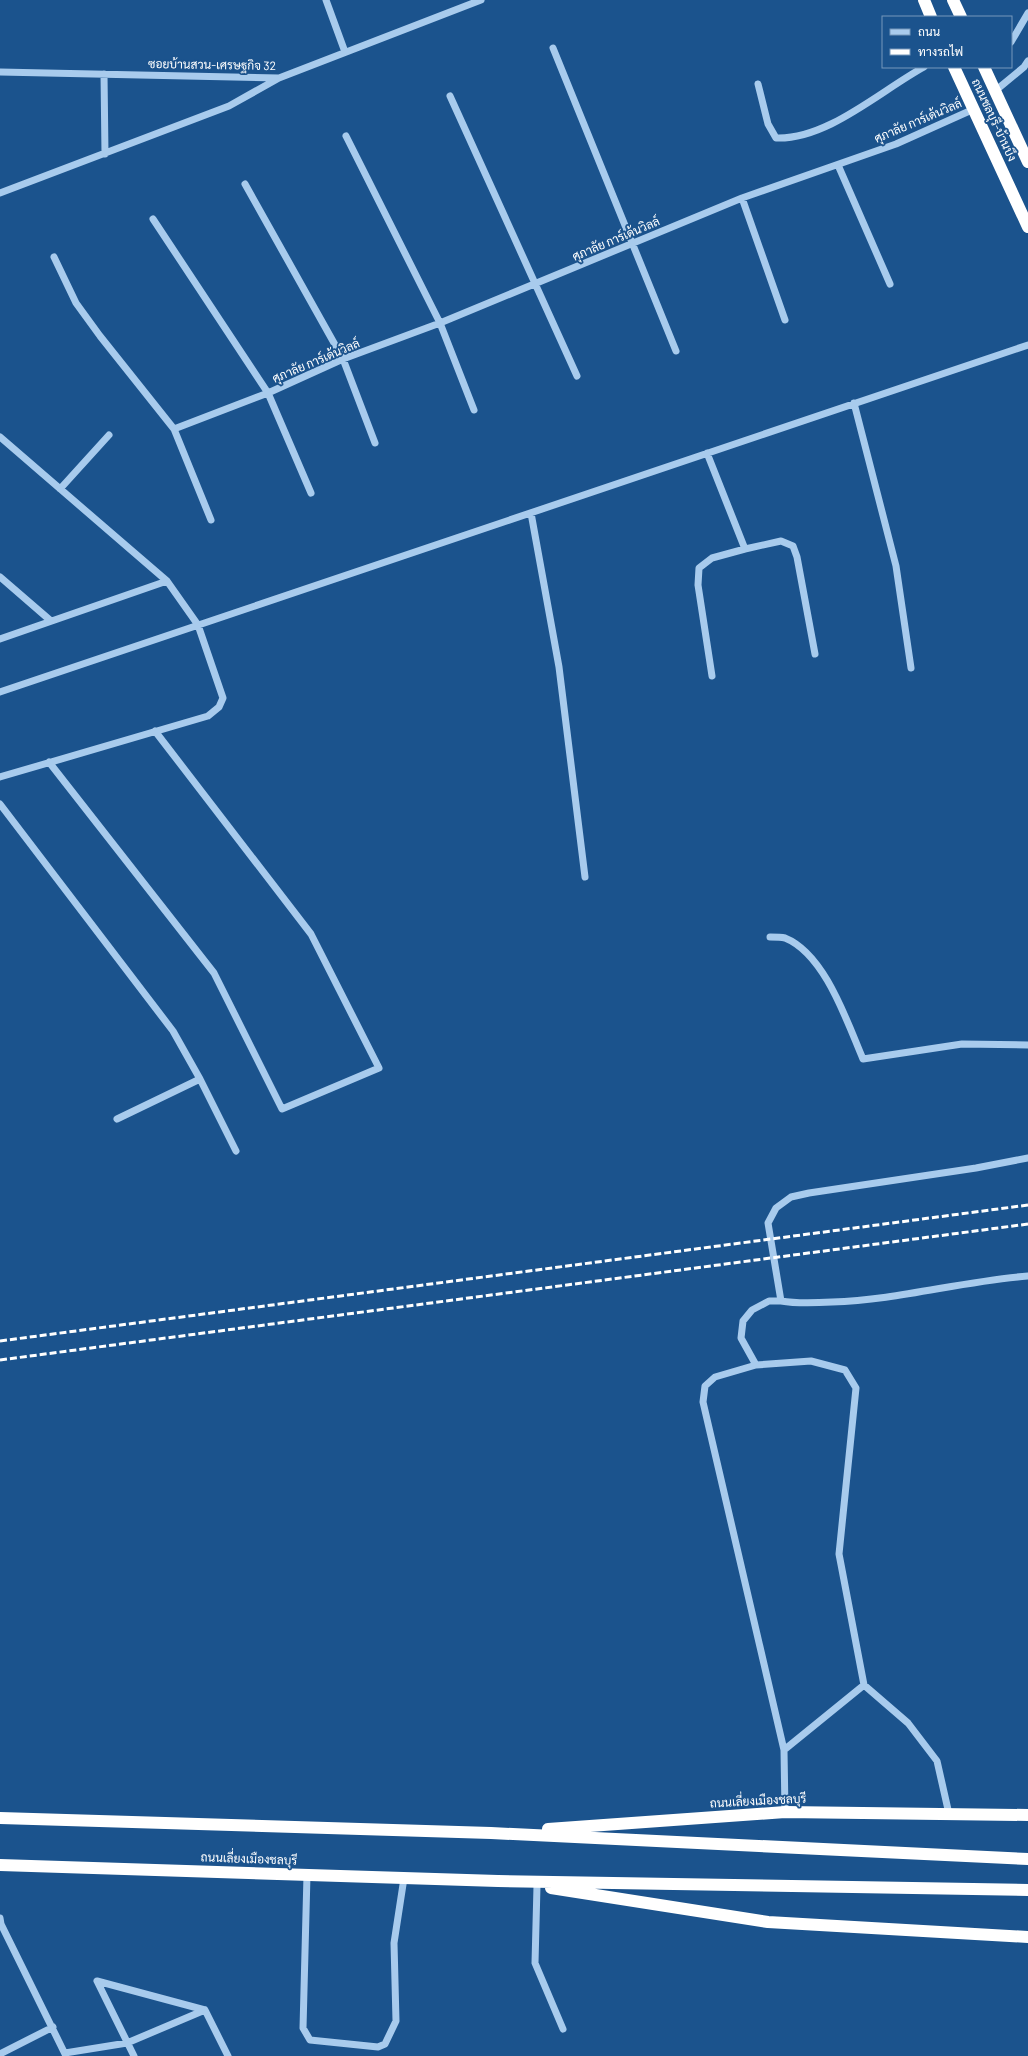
<svg xmlns="http://www.w3.org/2000/svg" width="1028" height="2056" viewBox="0 0 1028 2056" font-family="Barlow,Sarabun,sans-serif">
  <style>
    .lines { fill: none; stroke-linecap: round; stroke-linejoin: round }
    .minor { stroke: #a8cbed; stroke-width: 7 }
    .highway { stroke: #fff; stroke-width: 12 }
    .rail { stroke: #fff; stroke-width: 3; stroke-dasharray: 7 3; stroke-linecap: butt }
    .labels { text-anchor: middle; stroke-width: 3.5; stroke-linejoin: round; paint-order: stroke }
    .street-label { font-size: 12px; fill: #fff; stroke: #1b538d }
  </style>
  <rect width="100%" height="100%" fill="#1b538d"/>
  <g class="lines">
    <!-- minor -->
    <path class="minor" d="M326,0l19,52
      M1011,42l17,-29
      M553,48l123,303
      M0,72l279,6 202,-78
      M104,74l1,80
      M758,84l10,40 8,14c51,2 104,-47 148,-71
      M995,91l29,-24 4,-6
      M450,96l127,280
      M346,136l94,187 34,87
      M838,165l52,119
      M245,184l98,175 32,84
      M0,193l229,-87 50,-28
      M742,198l43,122
      M153,219l115,174 43,100
      M54,257l22,46 24,33 74,93 37,91
      M854,403l42,163 15,102
      M174,429l94,-36 75,-34 97,-36 302,-125 154,-54 78,-35
      M0,437l167,144 31,44 25,73 -4,9 -11,9 -208,61
      M707,453l38,96 -33,9 -13,10 -1,17 14,91
      M60,489l49,-54
      M531,513l28,154 26,210
      M745,549l36,-8 12,5 4,11 18,97
      M0,577l51,44
      M0,639l167,-58
      M0,692l1028,-347
      M49,762l165,211 68,136 97,-41 -68,-134 -156,-203
      M0,804l173,227 27,48 36,72
      M770,937c5,0 11,0 15,1 40,16 62,84 78,121l99,-15 66,1
      M117,1119l83,-40
      M1028,1158l-52,10 -167,25 -18,4 -15,11 -8,15 13,78c17,3 34,2 51,1 66,-2 130,-21 196,-26
      M781,1301h-12l-17,9 -9,11 -2,17 15,27 55,-4 34,9 11,18 -17,166 25,131 -80,65 1,62
      M756,1365l-41,12 -10,9 -2,16 81,348
      M864,1685l44,38 29,38 12,53
      M307,1875l-4,153 7,12 68,7 7,-3 11,-23 -2,-78 10,-65
      M537,1886l-2,77 28,66
      M0,1918l1,6 65,132
      M65,2053l62,-10 78,-33
      M0,2054l53,-27
      M134,2056l-37,-75 108,29 23,46"/>
    <!-- highway -->
    <path class="highway" d="M924,0l7,17
      M953,0l8,17
      M954,67l74,160
      M984,67l44,95
      M0,1818l491,15 537,26
      M548,1829l237,-17 243,3
      M0,1865l498,16 530,9
      M551,1888l217,34 260,15"/>
    <!-- rail -->
    <path class="rail" d="M0,1341l1028,-136
      M0,1360l1028,-136"/>
  </g>
  <g class="labels">
    <!-- street labels -->
    <g class="street-label">
      <text transform="translate(212 65) rotate(1)" y="4">ซอยบ้านสวน-เศรษฐกิจ 32</text>
      <text transform="translate(994 120) rotate(65)" y="4">ถนนชลบุรี-บ้านบึง</text>
      <text transform="translate(918 121) rotate(-23)" y="4">ศุภาลัย การ์เด้นวิลล์</text>
      <text transform="translate(616 239) rotate(-23)" y="4">ศุภาลัย การ์เด้นวิลล์</text>
      <text transform="translate(316 361) rotate(-23)" y="4">ศุภาลัย การ์เด้นวิลล์</text>
      <text transform="translate(758 1801) rotate(-3)" y="4">ถนนเลี่ยงเมืองชลบุรี</text>
      <text transform="translate(249 1859) rotate(2)" y="4">ถนนเลี่ยงเมืองชลบุรี</text>
    </g>
  </g>
  <!-- legend -->
  <rect x="882" y="16" width="130" height="52" fill="#1b538d" stroke="#7698bb"/>
  <rect x="890" y="29" width="20" height="6" fill="#a8cbed" stroke="#7698bb"/>
  <text x="918" y="36" font-size="12" fill="#ffffff">ถนน</text>
  <rect x="890" y="49" width="20" height="6" fill="#ffffff" stroke="#7698bb"/>
  <text x="918" y="56" font-size="12" fill="#ffffff">ทางรถไฟ</text>
</svg>
